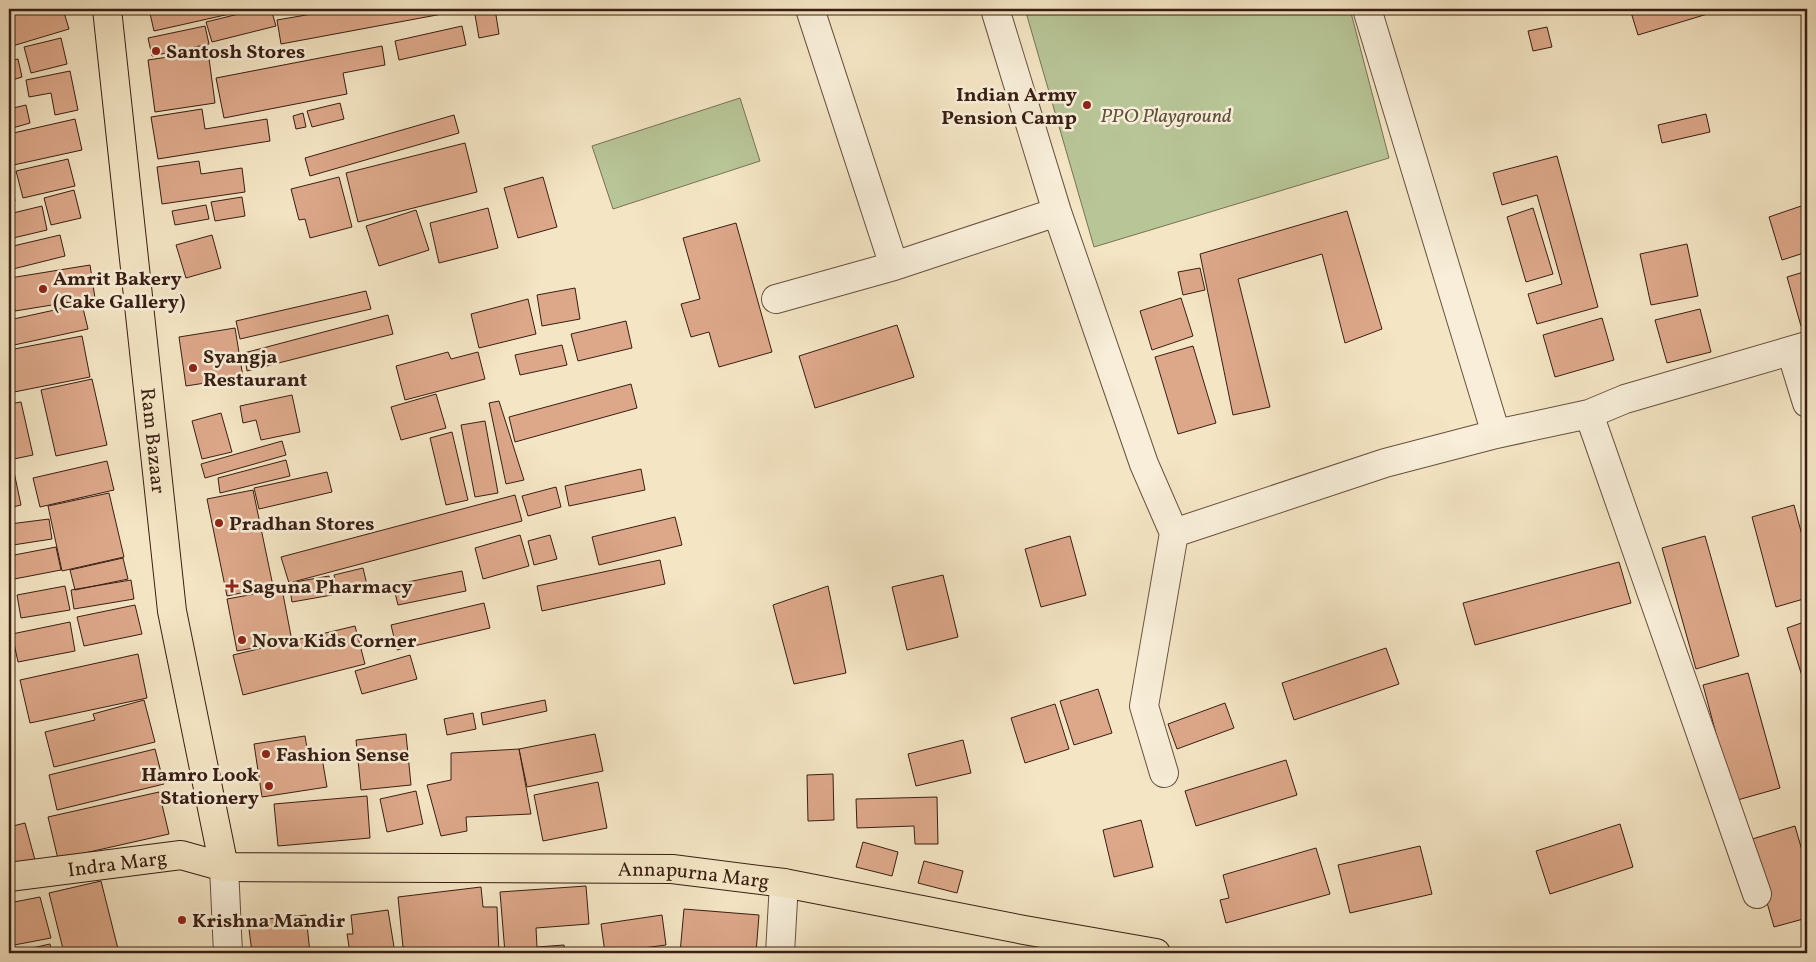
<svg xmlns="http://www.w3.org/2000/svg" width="1816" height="962" viewBox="0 0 1816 962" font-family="Vollkorn,serif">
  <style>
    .green { fill: #b8c597; stroke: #787255 }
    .building { fill: #dda88a; stroke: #381e13 }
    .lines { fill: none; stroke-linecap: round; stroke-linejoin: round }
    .minor-casing { stroke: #67503f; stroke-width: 30 }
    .major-casing { stroke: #381e13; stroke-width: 30 }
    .minor { stroke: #f8eed9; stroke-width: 28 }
    .major { stroke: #f4e5c4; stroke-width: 28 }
    .poi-dot { fill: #8f2418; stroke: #f8eed9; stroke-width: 2 }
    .labels { text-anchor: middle; stroke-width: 5; stroke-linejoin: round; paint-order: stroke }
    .poi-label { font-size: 20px; font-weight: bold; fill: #381e13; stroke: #f8eed9; text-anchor: start }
    .park-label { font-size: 20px; font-style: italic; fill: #5e503b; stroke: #f8eed9 }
    .street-label { font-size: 20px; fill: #381e13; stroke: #f8eed9 }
  </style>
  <rect width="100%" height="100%" fill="#f4e5c4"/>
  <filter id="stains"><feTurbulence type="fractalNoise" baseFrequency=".004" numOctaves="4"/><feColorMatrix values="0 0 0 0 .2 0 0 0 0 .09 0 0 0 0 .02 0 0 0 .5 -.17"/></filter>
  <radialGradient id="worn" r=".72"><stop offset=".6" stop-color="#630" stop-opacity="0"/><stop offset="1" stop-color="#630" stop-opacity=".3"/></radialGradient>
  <!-- green -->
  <path class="green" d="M1025,9h325l39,149 -295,89z
    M740,98l20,63 -147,48 -21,-63z"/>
  <!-- building -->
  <path class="building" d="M29,9h34l6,20 -60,18v-24h2l-2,-8z
    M149,9h93l1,2 -89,20z
    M259,9h12l5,17 -64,16 -6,-20z
    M341,9h128l-188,35 -4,-24z
    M474,9h21l4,25 -20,4z
    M1630,9h94l-86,26z
    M205,26l4,18 -57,12 -4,-18z
    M462,26l4,19 -67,15 -4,-19z
    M1547,27l5,20 -19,4 -5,-20z
    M61,38l6,26 -36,9 -7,-26z
    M382,46l3,19 -42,8 4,21 -123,24 -8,-40z
    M208,51l7,52 -60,9 -7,-52z
    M18,59l4,18 -13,4v-20z
    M70,71l8,39 -23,5 -4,-22 -22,4 -3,-17z
    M340,103l4,16 -32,8 -5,-16z
    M26,105l4,18 -21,6v-20z
    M202,109l3,20 62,-10 3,22 -112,18 -7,-42z
    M303,113l3,14 -10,2 -3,-13z
    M1706,114l4,18 -48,11 -4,-18z
    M454,115l5,18 -149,43 -5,-18z
    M75,119l7,31 -73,16v-32z
    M465,143l12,49 -119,30 -12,-49z
    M1557,156l41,151 -61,17 -9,-30 34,-10 -25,-89 -35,10 -9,-32z
    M68,159l7,27 -52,12 -7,-27z
    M199,161l2,13 41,-6 3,24 -83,12 -5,-37z
    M339,177l13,50 -42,11 -5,-19 -6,1 -8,-31z
    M543,177l14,50 -39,11 -14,-50z
    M12,183l3,18 -6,1v-18z
    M74,190l7,28 -30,7 -7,-27z
    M242,197l3,19 -30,5 -4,-19z
    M1807,204v48l-25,8 -13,-43z
    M206,205l3,14 -34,6 -3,-14z
    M42,206l5,24 -38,9v-25z
    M488,208l10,40 -59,15 -9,-40z
    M1533,208l20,66 -27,8 -19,-65z
    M416,210l13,40 -50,16 -13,-40z
    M1347,211l35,118 -37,14 -23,-89 -84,25 32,128 -37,8 -33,-161z
    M736,223l36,129 -53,15 -10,-35 -18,5 -10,-33 19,-5 -17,-61z
    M60,235l5,21 -56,14v-23z
    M212,235l9,33 -35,10 -10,-33z
    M1687,244l11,52 -47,9 -11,-51z
    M90,265l5,33 -80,13 -5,-33z
    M1200,268l5,22 -22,5 -5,-23z
    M1807,271v53l-6,2 -14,-49z
    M575,288l5,31 -38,7 -5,-31z
    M366,291l5,18 -131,30 -4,-18z
    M1181,298l12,38 -41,14 -12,-39z
    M528,299l8,35 -57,14 -8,-34z
    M82,304l6,25 -74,16 -5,-25z
    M1700,309l11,43 -44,11 -12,-43z
    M388,315l5,19 -146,37 -3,-18z
    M1602,318l12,42 -59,17 -12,-42z
    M626,321l6,27 -54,13 -7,-27z
    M897,325l17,52 -99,31 -16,-52z
    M235,328l8,49 -57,9 -7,-49z
    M82,336l8,41 -81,16v-43z
    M562,345l5,20 -47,10 -5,-20z
    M1193,346l23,77 -38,11 -23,-77z
    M448,352l3,7 27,-7 7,27 -80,21 -9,-34z
    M92,379l15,66 -51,11 -15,-66z
    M631,384l6,24 -122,34 -6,-25z
    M436,394l10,34 -45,12 -10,-33z
    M292,395l8,37 -39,8 -5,-20 -13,3 -3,-17z
    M499,401l25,79 -18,4 -17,-81z
    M21,402l12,53 -24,5v-56z
    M221,413l11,39 -30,7 -10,-38z
    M485,421l13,72 -23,4 -14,-72z
    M452,432l16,68 -22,5 -16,-67z
    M282,441l4,14 -81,23 -4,-14z
    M286,460l4,16 -70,17 -2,-15z
    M107,461l7,29 -74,17 -7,-29z
    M641,469l4,21 -76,16 -4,-20z
    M14,472l7,33 -12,3v-35z
    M327,472l5,20 -73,17 -5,-21z
    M556,487l5,20 -33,9 -6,-20z
    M253,490l20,96 -46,10 -20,-97z
    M109,493l15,64 -62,14 -14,-65z
    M515,495l7,26 -233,62 -8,-26z
    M1794,505l13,49v44l-31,9 -24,-90z
    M675,517l7,28 -83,20 -7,-28z
    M49,519l3,20 -39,6 -3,-21z
    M520,535l9,31 -46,13 -8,-31z
    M550,535l7,24 -23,6 -6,-24z
    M1070,536l16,59 -45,12 -16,-58z
    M1705,536l34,120 -43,13 -34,-121z
    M56,547l5,23 -52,10v-24z
    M123,558l5,21 -53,11 -5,-20z
    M660,560l5,24 -123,27 -5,-25z
    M1619,562l12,41 -156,42 -12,-42z
    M363,568l4,17 -29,7 -4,-17z
    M462,571l4,20 -68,14 -5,-20z
    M943,575l15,62 -51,13 -15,-63z
    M329,576l3,19 -40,7 -3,-19z
    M131,580l3,19 -60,10 -3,-19z
    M65,586l5,24 -49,8 -4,-23z
    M828,586l18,87 -52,11 -21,-79z
    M282,589l10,52 -55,10 -10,-52z
    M484,603l6,25 -93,22 -6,-25z
    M135,605l7,29 -58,12 -7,-29z
    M1807,621v71l-20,-64z
    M70,622l5,29 -57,11 -6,-28z
    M355,626l10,38 -122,31 -10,-40z
    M1386,648l13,36 -105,36 -12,-37z
    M138,654l9,44 -117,25 -10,-43z
    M410,655l7,24 -55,15 -7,-23z
    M1748,673l32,115 -46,13 -31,-116z
    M1098,689l14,44 -38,12 -14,-44z
    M144,700l11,42 -101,25 -9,-35 50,-12 -2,-6z
    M545,700l2,11 -64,14 -2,-12z
    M1225,703l9,25 -57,21 -9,-25z
    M1055,704l14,45 -44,14 -14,-45z
    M473,713l3,16 -29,6 -3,-16z
    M406,734l5,51 -50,5 -5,-50z
    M595,734l8,37 -76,16 -8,-38z
    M305,736l3,18 13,-2 6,35 -65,10 -8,-53z
    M963,740l8,33 -55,13 -8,-32z
    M155,749l9,35 -107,26 -8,-35z
    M519,749l12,65 -65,3 1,14 -26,5 -14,-51 24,-5v-27z
    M1286,760l11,35 -101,31 -11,-35z
    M833,774l1,46 -26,1 -1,-46z
    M598,782l9,46 -64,13 -9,-46z
    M416,791l7,33 -36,8 -7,-33z
    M159,792l10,42 -111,25 -10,-42z
    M367,796l3,42 -92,8 -4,-42z
    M937,797l1,47h-23l-1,-18 -57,2 -1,-29z
    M1141,820l12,47 -39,10 -11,-47z
    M25,823l10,37 -26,7v-40z
    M1620,824l13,43 -83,27 -14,-43z
    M1795,826l12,42v50l-33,9 -25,-87z
    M863,842l35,10 -6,24 -36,-9z
    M1420,846l12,48 -82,19 -12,-48z
    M1316,848l14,46 -104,29 -6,-23 9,-2 -6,-23z
    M924,861l39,10 -6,22 -39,-10z
    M101,881l18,72h-55l-15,-60z
    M586,886l3,38 -53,4 1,19 27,-2 1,8h-60l-5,-61z
    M481,887l2,20h14l2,46h-60l-36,-6 -5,-50z
    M40,897l11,41 -42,8v-43z
    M684,909l75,6 -3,38h-76z
    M388,910l7,43h-45l-3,-19h6l-2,-19z
    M306,915l4,38h-58l-4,-32z
    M662,915l4,30 -61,8 -4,-29z
    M50,944l2,9h-43z"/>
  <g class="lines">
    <!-- minor casing -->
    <g class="minor-casing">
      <path id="minor" d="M810,9l84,257
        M995,9l62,203 87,252 30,69 -30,173 20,67
        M1367,9l129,425
        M776,299l118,-33 163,-54
        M1791,351l16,52
        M1589,414l168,480
        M1174,533l211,-70 111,-29 93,-20 36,-15 182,-53
        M224,867l4,86
        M780,953l4,-70"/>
    </g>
    <!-- major casing -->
    <g class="major-casing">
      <g id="major">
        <path id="s1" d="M107,9l65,602 52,256"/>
        <path id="s2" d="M9,877l172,-22 43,12 448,2 112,14 240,47 132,23"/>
      </g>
    </g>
    <!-- minor -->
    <use href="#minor" class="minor"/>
    <!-- major -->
    <use href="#major" class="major"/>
  </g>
  <!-- markers -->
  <g class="poi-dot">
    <circle cx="156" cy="51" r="5"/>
    <circle cx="1087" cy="105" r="5"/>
    <circle cx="43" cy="289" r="5"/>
    <circle cx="193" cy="368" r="5"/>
    <circle cx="219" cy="523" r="5"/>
    <path d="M229.5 578.5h5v5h5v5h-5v5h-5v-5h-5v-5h5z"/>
    <circle cx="242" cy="640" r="5"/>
    <circle cx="266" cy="754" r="5"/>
    <circle cx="269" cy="786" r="5"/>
    <circle cx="182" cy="920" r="5"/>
  </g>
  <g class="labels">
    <!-- poi labels -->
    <g class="poi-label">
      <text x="166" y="58">Santosh Stores</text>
      <text x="1077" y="101" text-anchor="end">Indian Army<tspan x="1077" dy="23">Pension Camp</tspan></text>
      <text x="53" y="285">Amrit Bakery<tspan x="53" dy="23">(Cake Gallery)</tspan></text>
      <text x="203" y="363">Syangja<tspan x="203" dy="23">Restaurant</tspan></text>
      <text x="229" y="530">Pradhan Stores</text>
      <text x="242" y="593">Saguna Pharmacy</text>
      <text x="252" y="647">Nova Kids Corner</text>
      <text x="276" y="761">Fashion Sense</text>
      <text x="259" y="781" text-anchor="end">Hamro Look<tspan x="259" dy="23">Stationery</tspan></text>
      <text x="192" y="927">Krishna Mandir</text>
    </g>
    <!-- park labels -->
    <g class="park-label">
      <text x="1166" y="122">PPO Playground</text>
    </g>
    <!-- street labels -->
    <g class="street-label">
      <text dy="7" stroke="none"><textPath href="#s1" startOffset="434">Ram Bazaar</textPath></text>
      <text dy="7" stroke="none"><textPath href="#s2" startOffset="109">Indra Marg</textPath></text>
      <text dy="7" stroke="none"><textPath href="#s2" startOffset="688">Annapurna Marg</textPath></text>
    </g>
  </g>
  <!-- margin -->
  <rect width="1816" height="962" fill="none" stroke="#f4e5c4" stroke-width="30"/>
  <rect x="10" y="10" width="1796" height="942" fill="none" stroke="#381e13" stroke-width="2.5"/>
  <rect x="15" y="15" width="1786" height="932" fill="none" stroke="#381e13"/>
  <rect width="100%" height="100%" filter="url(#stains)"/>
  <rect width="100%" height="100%" fill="url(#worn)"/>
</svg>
